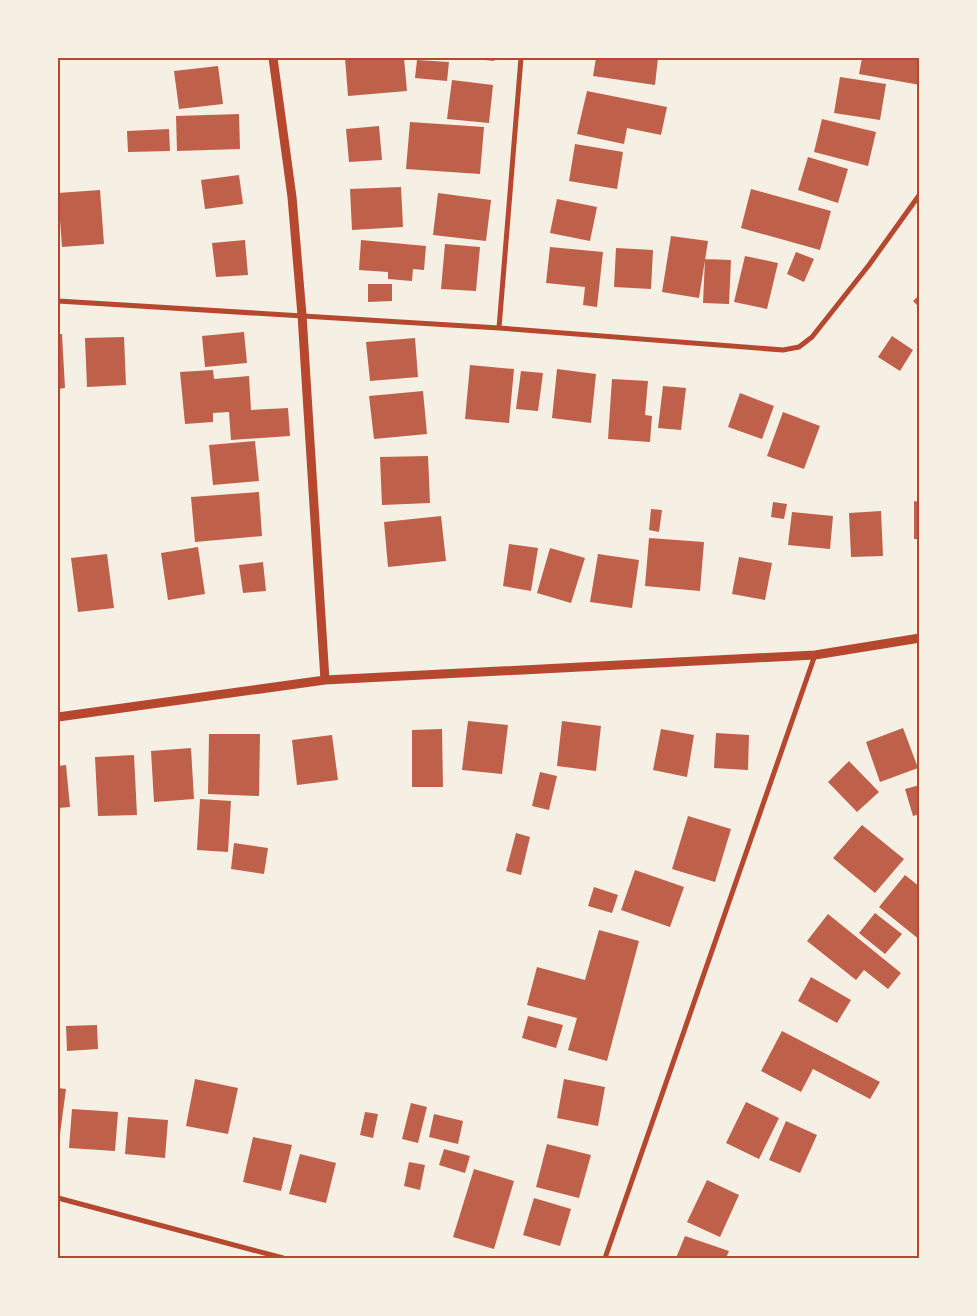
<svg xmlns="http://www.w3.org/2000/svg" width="977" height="1316" viewBox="0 0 977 1316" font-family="'Asap Condensed',sans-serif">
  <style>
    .building { fill: #bf614a }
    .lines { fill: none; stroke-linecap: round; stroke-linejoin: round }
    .minor { stroke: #b5482f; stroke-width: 5 }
    .tertiary { stroke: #b5482f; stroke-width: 9 }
    .neatline { fill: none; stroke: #b5482f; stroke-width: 2 }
  </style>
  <rect width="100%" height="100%" fill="#f6efe4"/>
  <!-- building -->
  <path class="building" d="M345,58h59l3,33 -59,5z
    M465,58h29v3z
    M596,58h62l-3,27 -62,-9z
    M862,58h58v27l-61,-11z
    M417,60l32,2 -2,19 -32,-3z
    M218,66l5,38 -44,5 -5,-38z
    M840,77l46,7 -6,36 -46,-7z
    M452,80l41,5 -4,38 -42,-4z
    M587,91l80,16 -6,28 -34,-7 -3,16 -47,-10z
    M239,114l1,35 -63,2 -1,-35z
    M822,119l54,13 -8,34 -54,-14z
    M410,122l74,5 -4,47 -74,-5z
    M379,126l3,34 -33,2 -3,-33z
    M169,129l1,22 -42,1 -1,-21z
    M575,144l48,8 -6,37 -48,-8z
    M808,157l40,12 -10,34 -40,-13z
    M239,175l4,29 -38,5 -4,-29z
    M401,187l2,40 -51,3 -2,-41z
    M751,189l80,22 -11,39 -79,-22z
    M100,190l4,54 -42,3 -4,-54z
    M438,193l53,7 -5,41 -53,-6z
    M557,199l40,8 -7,34 -40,-8z
    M671,236l37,5 -9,57 -37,-6z
    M245,240l3,35 -32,2 -4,-34z
    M361,240l65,6 -2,24 -11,-1 -1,12 -24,-2v-7l-29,-2z
    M445,244l35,3 -4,44 -35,-2z
    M550,247l53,5 -6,55 -14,-2 2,-18 -39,-4z
    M616,248l37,2 -2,39 -37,-2z
    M796,252l18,7 -10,23 -17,-8z
    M745,256l33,7 -11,46 -33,-7z
    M705,259l26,1 -2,44 -26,-1z
    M368,284h24v17l-24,1z
    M920,294v14l-7,-7z
    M244,332l3,31 -42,4 -3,-31z
    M58,334h4l3,54 -7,1z
    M892,336l21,14 -13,21 -22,-14z
    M124,337l2,48 -39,2 -2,-49z
    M415,338l3,39 -48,4 -4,-39z
    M470,365l44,4 -5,54 -44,-4z
    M557,369l39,5 -5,49 -39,-5z
    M213,370l1,9 35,-3 2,34 37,-2 2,28 -59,4 -2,-28 -16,1v9l-28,2 -5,-52z
    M521,371l22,2 -5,38 -22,-2z
    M612,379l36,2 -3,34 7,1 -2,26 -42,-3z
    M663,386l23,2 -5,42 -23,-2z
    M423,391l4,43 -53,5 -5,-43z
    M740,393l34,13 -12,33 -34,-12z
    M783,412l37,14 -16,43 -37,-13z
    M255,441l4,40 -46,4 -4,-40z
    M428,456l2,47 -48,2 -2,-48z
    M259,492l3,44 -67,6 -4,-45z
    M914,501l6,1v37h-6z
    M773,502l14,2 -3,15 -13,-2z
    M651,509l11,1 -3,22 -10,-2z
    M881,511l2,45 -32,1 -2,-44z
    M792,512l41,4 -3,33 -42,-4z
    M441,516l5,45 -58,6 -4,-45z
    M649,538l55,4 -4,49 -55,-5z
    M509,544l29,4 -7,43 -28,-5z
    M198,547l7,47 -37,6 -7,-47z
    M550,548l35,10 -14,45 -34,-10z
    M107,554l7,54 -36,4 -7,-54z
    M598,554l41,6 -7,48 -42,-6z
    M739,557l33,6 -7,37 -33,-6z
    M263,562l3,29 -23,2 -4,-28z
    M468,721l40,4 -6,49 -40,-4z
    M562,721l39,5 -5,45 -39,-5z
    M903,728l15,40 -38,14 -14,-40z
    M442,729l1,58h-31v-57z
    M661,729l33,6 -7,42 -34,-7z
    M716,733l33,2 -1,35 -34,-2z
    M209,734h51l-1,62 -51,-2z
    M332,735l6,45 -41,5 -5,-45z
    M191,748l3,51 -40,3 -3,-51z
    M134,755l3,60 -39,1 -3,-59z
    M849,761l30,31 -22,20 -29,-30z
    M66,765l4,42 -12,1v-42z
    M540,772l17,4 -8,34 -17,-4z
    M920,785v29l-7,2 -8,-27z
    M200,799l31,2 -3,51 -31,-2z
    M688,816l43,13 -16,53 -43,-13z
    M862,825l42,34 -29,34 -42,-35z
    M516,833l14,4 -9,38 -15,-4z
    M234,843l34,5 -4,26 -33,-5z
    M635,870l49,17 -14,40 -49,-17z
    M905,875l15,12v53l-41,-33z
    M594,887l24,8 -6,18 -24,-7z
    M875,913l27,21 -17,20 -26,-21z
    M828,914l73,59 -13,16 -24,-19 -8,10 -49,-39z
    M599,930l40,11 -32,120 -39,-11 9,-32 -50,-13 10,-38 48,13z
    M811,977l40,23 -14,23 -39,-22z
    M528,1016l35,9 -7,23 -34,-10z
    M97,1025l1,24 -31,2 -1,-25z
    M782,1031l98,51 -10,17 -57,-30 -12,23 -40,-21z
    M195,1079l43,9 -10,46 -42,-8z
    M564,1079l41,8 -7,39 -41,-8z
    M58,1088l8,1 -7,53h-1z
    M746,1102l33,16 -20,41 -33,-16z
    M411,1103l16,4 -9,36 -16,-4z
    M72,1109l46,3 -3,39 -46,-3z
    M365,1112l13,2 -5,24 -13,-3z
    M434,1114l29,7 -5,23 -29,-7z
    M128,1117l40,3 -3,38 -40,-4z
    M786,1121l31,14 -17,38 -31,-13z
    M253,1137l39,8 -11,46 -38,-9z
    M547,1144l44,11 -12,43 -43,-11z
    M444,1149l26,7 -5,17 -26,-8z
    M300,1154l36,9 -10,40 -37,-9z
    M409,1162l16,3 -5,25 -16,-4z
    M474,1169l40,12 -20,68 -41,-12z
    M707,1180l32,15 -19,42 -33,-15z
    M534,1198l37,11 -11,37 -37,-11z
    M685,1236l44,15 -3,7h-50z"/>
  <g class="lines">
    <!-- minor -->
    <path class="minor" d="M58,301l441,27 284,22 16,-3 13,-10 57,-72 51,-71
      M499,328l22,-270
      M58,1198l225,60
      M605,1258l210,-603"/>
    <!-- tertiary -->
    <path class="tertiary" d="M273,58l19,139 10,118 23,365
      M58,717l267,-37 490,-25 105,-17"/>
  </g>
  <!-- border -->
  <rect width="977" height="1316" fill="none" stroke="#f6efe4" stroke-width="118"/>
  <rect x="59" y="59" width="859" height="1198" class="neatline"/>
</svg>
